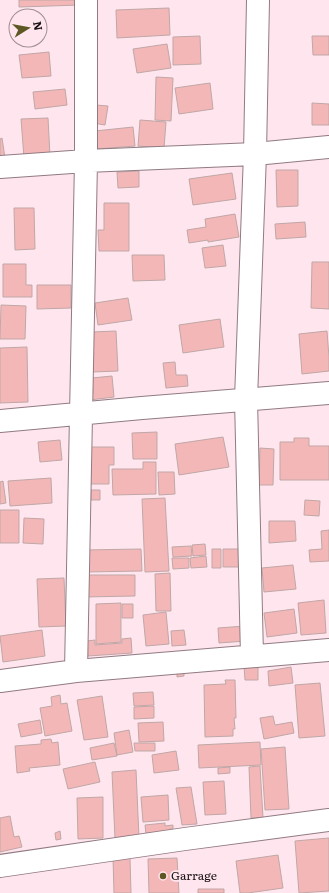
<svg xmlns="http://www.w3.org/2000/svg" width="329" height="893" viewBox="0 0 329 893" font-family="Literata,serif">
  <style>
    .building { fill: #f4b7b8; stroke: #c0a7a7 }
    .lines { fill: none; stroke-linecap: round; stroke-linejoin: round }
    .minor-casing { stroke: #917a82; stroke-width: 24 }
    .minor { stroke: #fff; stroke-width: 22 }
    .poi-dot { fill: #5d5723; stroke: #ffe6ee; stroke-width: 1.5 }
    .labels { text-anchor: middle; stroke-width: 3.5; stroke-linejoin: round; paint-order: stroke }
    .poi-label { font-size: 12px; fill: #160e11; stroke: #ffe6ee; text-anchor: start }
  </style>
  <rect width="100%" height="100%" fill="#ffe6ee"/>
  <!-- building -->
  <path class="building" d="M19,0h61v5l-61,2z
    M169,8l1,27 -53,3 -1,-28z
    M200,36l1,28 -28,1v-28z
    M312,36h17v19h-16z
    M167,44l4,24 -34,5 -4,-24z
    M49,52l2,24 -29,2 -3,-23z
    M156,77l17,1 -2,43 -16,-1z
    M210,83l3,26 -34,5 -4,-26z
    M65,89l2,16 -32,4 -2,-17z
    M312,103l17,1v21h-17z
    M96,105l12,1 -3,19 -12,-2z
    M48,118l2,38 -26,2 -3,-39z
    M140,120l26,2 -2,26 -26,-2z
    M133,127l2,19 -38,3 -2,-18z
    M2,138l3,20 -5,1v-20z
    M276,170h22v36l-21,1z
    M139,171v16l-21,1 -1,-16z
    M232,173l4,26 -43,6 -4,-26z
    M104,203h25v48h-30l-1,-21h6z
    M14,208h20l1,41 -20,1z
    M235,214l4,23 -31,5v-2l-19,3 -2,-13 19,-3 -1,-8z
    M305,222l1,15 -30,2 -1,-15z
    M223,245l3,21 -21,2 -3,-20z
    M132,255h32l1,25 -32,1z
    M312,262h17v47l-18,-1z
    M3,264h23v21h6v12h-29z
    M37,285h34v23l-34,1z
    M128,298l4,22 -34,5 -3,-22z
    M1,305l25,1 -1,33h-25z
    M220,319l4,28 -41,6 -4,-28z
    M116,331l2,40 -25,1 -1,-40z
    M327,331l2,26v14l-27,3 -3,-40z
    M27,347l1,55 -28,1v-55z
    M175,362l1,13h11l1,11 -22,2 -3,-25z
    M112,376l2,21 -24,3 -1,-6 4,-1 -1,-15z
    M157,432v27h-24l-1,-26z
    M223,437l6,30 -50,8 -4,-31z
    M294,438h15v8h20v34h-49v-38h14z
    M60,440l2,20 -22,2 -2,-20z
    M89,447h25v18h-5v19h-20z
    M260,448l14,1 -1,36h-14z
    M143,462h13v32l-43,1 -1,-26h31z
    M158,472h16l1,22 -16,1z
    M51,478l1,25 -42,3 -2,-25z
    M3,481l3,22 -6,1v-22z
    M91,490h9v10h-9z
    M165,498l4,73 -24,1 -3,-73z
    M305,500l15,1 -1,15 -15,-1z
    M0,510h19v33h-19z
    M24,518l20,1 -1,25 -20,-1z
    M269,521h26l1,20 -27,2z
    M329,530v31l-19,1 -1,-12 13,-1 -1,-18z
    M205,544l1,11 -13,1 -1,-11z
    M191,546l1,10 -19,1 -1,-10z
    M141,549l1,22 -57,1v-22z
    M212,549h9v19h-9z
    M223,549h22v18h-22z
    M206,556l1,11 -16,1 -1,-10z
    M172,558h17v10l-16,1z
    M293,565l3,24 -32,3 -2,-24z
    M170,573l1,38h-15l-1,-37z
    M84,575h51v21l-51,1z
    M64,578l2,48 -27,1 -2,-48z
    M324,600l2,33 -25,2 -3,-32z
    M121,603v39l-25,2v-40z
    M122,604h11v14h-11z
    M294,609l3,24 -30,4 -3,-24z
    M166,612l3,32 -23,2 -3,-31z
    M245,626l1,15 -27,2 -1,-15z
    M42,630l3,26 -42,6 -3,-26z
    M184,630l2,15 -14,1 -1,-15z
    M131,638l1,15 -44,3 -1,-15 8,-1v5l27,-2v-4z
    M244,666h14v14h-13z
    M291,667l2,16 -24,3 -1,-15z
    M184,671v5l-7,1v-5z
    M225,680h10l1,38h-2l1,11h-2v7l-28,1 -1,-52 22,-1z
    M320,683l5,53 -26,2 -4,-53z
    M153,692l1,13 -20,1 -1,-13z
    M60,695l1,9 6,-1 5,28 -27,5 -5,-28 12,-2 -1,-9z
    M102,696l6,41 -24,3 -7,-40z
    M154,706v12l-20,1v-12z
    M273,716l2,9 17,-3 2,11 -30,6 -4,-21z
    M40,720l2,13 -21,4 -3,-13z
    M163,722l1,19 -25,1 -1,-19z
    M129,730l4,22 -16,3 -3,-22z
    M51,739l1,4 6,-1 2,23 -31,3 1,3 -13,2 -2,-27 26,-2v-4z
    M260,742l1,23 -62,3 -1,-23z
    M114,743l3,13 -25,4 -2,-12z
    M134,743h21v8h-20z
    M285,747l4,62 -24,1 -4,-61z
    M176,751l3,19 -25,3 -2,-18z
    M95,762l5,20 -32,7 -5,-20z
    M260,766l3,52h-12l-2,-51z
    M230,767v6l-12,1v-6z
    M136,770l3,68 -24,1 -3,-67z
    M224,781l2,33 -21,1 -2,-33z
    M191,787l6,37 -15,1 -6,-37z
    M168,795l1,25 -26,2 -2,-25z
    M103,797v41l-25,1 -1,-41z
    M10,816l4,21 5,-1 3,11 -22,5v-34z
    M165,823v3l8,-1v4h-3v3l-24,2 -1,-9z
    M60,831l1,8 -5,1 -1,-7z
    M329,838v53l-30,2 -4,-52z
    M278,855l5,33 -35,5h-8l-4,-32z
    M113,858h17l1,35h-17z
    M177,858l2,35h-30l-1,-34z
    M198,889h26v4h-26z"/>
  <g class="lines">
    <!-- minor casing -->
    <g class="minor-casing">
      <path id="minor" d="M0,167l86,-6 169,-7 74,-7
        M0,421l142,-13 187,-15
        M252,656l-6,-257 9,-245 3,-154
        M76,671l10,-510v-161
        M0,681l76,-10 253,-21
        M0,866l185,-27 144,-19"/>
    </g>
    <!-- minor -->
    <use href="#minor" class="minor"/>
  </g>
  <!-- markers -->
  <circle class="poi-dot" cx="163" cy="876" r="4"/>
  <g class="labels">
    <!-- poi labels -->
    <g class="poi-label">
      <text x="171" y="880">Garrage</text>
    </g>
  </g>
  <!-- north arrow -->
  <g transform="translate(28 28) rotate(79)"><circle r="19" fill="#ffe6ee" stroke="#a29096"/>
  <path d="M0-3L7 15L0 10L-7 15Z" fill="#5d5723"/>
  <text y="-6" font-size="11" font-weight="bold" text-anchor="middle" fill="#160e11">N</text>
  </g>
</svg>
